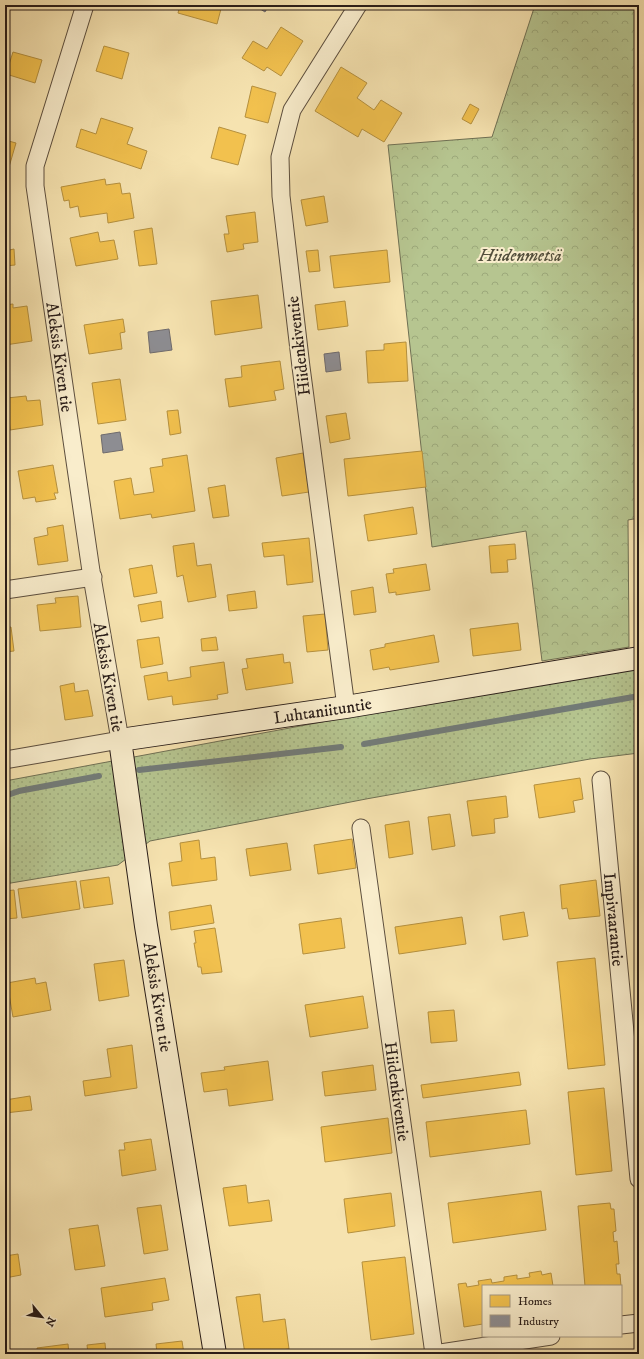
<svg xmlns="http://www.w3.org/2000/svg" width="644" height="1359" viewBox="0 0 644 1359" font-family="'IM FELL DW Pica',serif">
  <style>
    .grass { fill: url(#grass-dots); stroke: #6f7054 }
    .forest { fill: url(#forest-crowns); stroke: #6f7054 }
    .homes { fill: #f2c14e; stroke: #b5903e }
    .industry { fill: #8d8d92; stroke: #6f6b6d }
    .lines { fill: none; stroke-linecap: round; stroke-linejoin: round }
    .stream { stroke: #727b78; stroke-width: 6 }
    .street-casing { stroke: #5c4e3e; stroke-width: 19 }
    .secondary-casing { stroke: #281c18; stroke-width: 24 }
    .street { stroke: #f9edcc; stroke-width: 17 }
    .secondary { stroke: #f9edcc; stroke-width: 22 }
    .labels { text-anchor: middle; stroke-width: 4; stroke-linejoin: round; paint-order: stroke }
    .park-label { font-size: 17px; font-style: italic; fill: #534f3c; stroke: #f9edcc }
    .street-label { font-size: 17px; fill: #281c18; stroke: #f9edcc }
  </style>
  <defs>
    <pattern id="grass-dots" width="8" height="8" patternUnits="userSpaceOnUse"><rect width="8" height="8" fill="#b6c590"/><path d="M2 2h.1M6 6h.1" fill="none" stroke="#9ca97b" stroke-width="1.8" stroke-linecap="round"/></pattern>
    <pattern id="forest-crowns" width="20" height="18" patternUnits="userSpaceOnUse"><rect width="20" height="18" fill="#b6c590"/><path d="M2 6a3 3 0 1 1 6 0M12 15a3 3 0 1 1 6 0" fill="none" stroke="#9ca97b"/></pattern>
  </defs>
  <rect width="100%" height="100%" fill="#f6e3b0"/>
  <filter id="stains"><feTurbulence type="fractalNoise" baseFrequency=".005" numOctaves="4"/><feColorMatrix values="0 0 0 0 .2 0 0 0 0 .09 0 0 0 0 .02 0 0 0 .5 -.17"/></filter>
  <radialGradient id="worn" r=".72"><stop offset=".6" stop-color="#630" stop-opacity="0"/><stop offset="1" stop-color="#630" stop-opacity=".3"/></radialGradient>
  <!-- grass -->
  <path class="grass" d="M639,668v85l-49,6 -224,40 -216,42 -32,24 -113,19v-103l419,-78z"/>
  <!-- forest -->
  <path class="forest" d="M535,5h104v513l-11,2 1,127 -87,14 -16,-130 -94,16 -44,-402 104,-8z"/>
  <!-- homes -->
  <path class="homes" d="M180,5h42l-5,19 -39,-11z
    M281,27l22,14 -22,35 -14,-9 -3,4 -22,-13 11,-17 14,8z
    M104,46l25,7 -7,26 -26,-8z
    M13,52l29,8 -7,23 -29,-9z
    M341,67l26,16 -10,15 17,12 7,-10 21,13 -18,29 -22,-13 -4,8 -43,-26z
    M252,86l24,7 -8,30 -23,-6z
    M470,104l9,5 -8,15 -9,-5z
    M101,118l32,10 -6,16 20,7 -6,18 -65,-22 5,-18 15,5z
    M219,127l27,8 -8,30 -27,-7z
    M5,140l11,3 -7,24 -4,-1z
    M105,179l1,6 14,-2 2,11 8,-1 4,25 -26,5 -1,-10 -27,4 -2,-11 -8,2 -1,-8 -5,1 -3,-14z
    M324,196l4,26 -22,4 -5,-26z
    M255,212l3,30 -15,2 1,5 -17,3 -3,-18h5l-3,-18z
    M152,228l5,36 -18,2 -5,-35z
    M98,232l2,10 14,-2 4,19 -42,7 -6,-28z
    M14,249l1,16 -10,1v-15z
    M318,250l2,21 -11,1 -3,-21z
    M387,250l3,32 -56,6 -4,-32z
    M258,295l4,33 -47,7 -4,-34z
    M345,301l3,25 -30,4 -3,-25z
    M13,304v4l14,-2 5,35 -27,4v-40z
    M123,319l2,13 -5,1 2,16 -33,5 -5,-29z
    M406,342l2,39 -40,2 -2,-32 18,-1v-6z
    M280,361l4,28 -10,2 2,9 -47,7 -4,-28 17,-2 -1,-11z
    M120,379l6,41 -28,4 -6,-41z
    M26,396l1,5 13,-1 3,25 -33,5 -3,-32z
    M178,410l3,23 -11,2 -3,-24z
    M346,413l4,26 -20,4 -4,-27z
    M422,451l4,36 -78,9 -4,-37z
    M303,453l6,39 -27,4 -6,-38z
    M187,455l8,56 -43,7 -1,-4 -31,5 -6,-38 17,-3 3,17 20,-3 -4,-24 13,-2 -1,-7z
    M53,465l5,28h-4l2,6 -20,3 -1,-5 -12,2 -5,-28z
    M225,485l4,31 -16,2 -5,-30z
    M413,507l4,27 -49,7 -4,-26z
    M63,525l5,36 -30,4 -4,-27 14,-3 -1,-7z
    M309,538l4,44 -26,3 -3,-30 -20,2 -2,-14z
    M194,543l3,23 14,-2 5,33 -28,5 -5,-27 -6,2 -4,-31z
    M515,544l1,15 -9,1 1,12 -17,1 -2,-27z
    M426,564l4,26 -34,5v-3l-7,1 -3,-19 8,-1 -1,-4z
    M152,565l5,28 -23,4 -5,-28z
    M373,587l3,25 -22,3 -3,-24z
    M255,591l2,17 -28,3 -2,-16z
    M78,596l3,31 -41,4 -3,-26 19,-2 -1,-5z
    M161,601l2,17 -22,4 -3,-17z
    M325,614l3,36 -21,2 -4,-36z
    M518,623l3,27 -48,6 -3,-27z
    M11,627l3,24 -9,1v-24z
    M434,635l5,27 -49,8 -1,-3 -16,3 -3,-20 15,-3v-3z
    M159,637l4,27 -22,4 -4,-28z
    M216,637l2,13 -16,1 -1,-12z
    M283,654l1,9 6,-1 3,21 -47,7 -4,-21 6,-1 -2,-9z
    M224,662l4,31 -11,2 1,4 -45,6 -1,-9 -24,4 -4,-24 23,-4 1,9 23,-4 -1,-10z
    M74,683l1,9 13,-2 5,26 -28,4 -5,-34z
    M580,778l3,21 -10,2 2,11 -36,6 -5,-33z
    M506,796l2,21 -14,2 1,14 -23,3 -5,-35z
    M450,814l5,32 -23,4 -4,-33z
    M409,821l4,33 -24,4 -4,-33z
    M352,839l4,29 -38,6 -4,-29z
    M199,840l2,19 14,-2 2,23 -45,6 -3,-23 13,-2 -2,-18z
    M287,843l4,27 -41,6 -4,-27z
    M109,877l4,27 -29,4 -4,-27z
    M596,880l4,36 -31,3 -2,-11 -5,1 -2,-24z
    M76,881l4,28 -58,9 -4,-29z
    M14,890l3,28 -12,1v-28z
    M211,905l3,18 -43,7 -2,-18z
    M524,912l4,24 -25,4 -3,-24z
    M462,917l4,27 -67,10 -4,-27z
    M341,918l4,30 -42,6 -4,-30z
    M215,928l7,44 -20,2 -1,-7h-3l-4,-24h2l-2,-12z
    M595,958l10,107 -37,4 -11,-107z
    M124,960l5,36 -30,5 -5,-37z
    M35,978l1,6 10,-2 5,28 -38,7 -6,-34z
    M363,996l5,32 -58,9 -5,-32z
    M454,1010l3,31 -26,2 -3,-31z
    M132,1045l5,43 -52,8 -2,-15 28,-4 -4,-28z
    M268,1061l5,39 -44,6 -2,-17 -23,3 -3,-19 24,-3 -1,-3z
    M373,1065l3,25 -51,6 -3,-24z
    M519,1072l2,13 -98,13 -2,-13z
    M604,1088l8,83 -36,4 -8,-83z
    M30,1096l2,14 -27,3v-13z
    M526,1110l4,34 -100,13 -4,-35z
    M388,1118l4,35 -67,9 -4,-35z
    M151,1139l5,31 -34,6 -3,-26h6l-1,-7z
    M246,1185l2,18 21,-3 3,21 -43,5 -6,-38z
    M541,1191l5,39 -93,13 -5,-40z
    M391,1193l4,33 -47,7 -4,-34z
    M610,1203l1,6h3l2,22 -3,1 1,10 3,-1 2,23h-3l1,10h3l1,12h-36l-7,-80z
    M161,1205l7,45 -24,4 -7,-46z
    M98,1225l7,41 -30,4 -6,-41z
    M18,1254l3,21 -16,3v-22z
    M405,1257l9,77 -43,6 -9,-78z
    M541,1271l1,4 9,-2 2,13h-70v38l-19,3 -6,-43 8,-1 1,4 12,-2 -1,-4 13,-2 1,4 12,-2v-4l13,-2v4l13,-2 -1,-4z
    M165,1278l4,22 -17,3 1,7 -48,7 -4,-29z
    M260,1294l3,28 22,-3 4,30 -44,5 -9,-57z
    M182,1341l2,13h-27l-1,-10z
    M105,1343l1,11h-18l-1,-9z
    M68,1344l1,10h-31l-1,-6z"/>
  <!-- industry -->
  <path class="industry" d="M254,5h15l-4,7z
    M169,329l3,21 -22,3 -2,-21z
    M339,352l2,18 -15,2 -2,-18z
    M120,432l3,18 -20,3 -2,-18z"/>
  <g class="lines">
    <!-- stream -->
    <path class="stream" d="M364,744l275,-48
      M139,770l202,-23
      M5,796l14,-5 80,-15"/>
    <!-- street casing -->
    <g class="street-casing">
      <g id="street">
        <path d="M5,590l88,-13"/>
        <path d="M346,707l-45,-340 -20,-171 -1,-39 12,-47 66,-105"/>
        <path d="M5,760l115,-20 -29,-169 -56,-385v-20l50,-161"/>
        <path id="s1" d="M601,780l38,399"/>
        <path id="s2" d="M361,828l73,526"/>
        <path d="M621,1325l18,-2"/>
        <path d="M434,1354l117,-18"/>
      </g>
    </g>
    <!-- secondary casing -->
    <g class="secondary-casing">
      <g id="secondary">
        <path id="s3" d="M215,1354l-69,-428 -26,-186 226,-33 293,-49"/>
      </g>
    </g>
    <!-- street -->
    <use href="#street" class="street"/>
    <!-- secondary -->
    <use href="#secondary" class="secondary"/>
  </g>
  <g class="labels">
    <!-- park labels -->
    <g class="park-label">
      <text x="520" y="261">Hiidenmetsä</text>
    </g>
    <!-- street labels -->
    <g class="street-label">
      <text transform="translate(298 346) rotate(-97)" y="6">Hiidenkiventie</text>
      <text transform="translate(60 357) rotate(82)" y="6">Aleksis Kiven tie</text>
      <text transform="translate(109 677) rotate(80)" y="6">Aleksis Kiven tie</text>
      <text dy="6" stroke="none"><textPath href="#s3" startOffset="826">Luhtaniituntie</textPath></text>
      <text dy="6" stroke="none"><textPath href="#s1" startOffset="140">Impivaarantie</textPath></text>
      <text transform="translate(158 997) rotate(81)" y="6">Aleksis Kiven tie</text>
      <text dy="6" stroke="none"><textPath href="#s2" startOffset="266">Hiidenkiventie</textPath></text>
    </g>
  </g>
  <!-- margin -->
  <rect width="644" height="1359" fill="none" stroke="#f6e3b0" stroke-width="20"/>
  <rect x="6" y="6" width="632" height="1347" fill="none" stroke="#281c18" stroke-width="2"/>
  <rect x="10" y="10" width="624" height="1339" fill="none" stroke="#281c18"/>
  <!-- legend -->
  <rect x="482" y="1285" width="140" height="52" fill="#f9edcc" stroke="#a59984"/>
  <rect x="490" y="1295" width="20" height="12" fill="#f2c14e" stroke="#a59984"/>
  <text x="518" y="1305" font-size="12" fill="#281c18">Homes</text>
  <rect x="490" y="1315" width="20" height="12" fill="#8d8d92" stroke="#a59984"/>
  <text x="518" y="1325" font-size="12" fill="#281c18">Industry</text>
  <!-- north arrow -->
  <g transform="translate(42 1317) rotate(119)" stroke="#f9edcc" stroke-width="3" paint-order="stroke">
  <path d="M0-3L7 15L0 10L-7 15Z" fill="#281c18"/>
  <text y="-6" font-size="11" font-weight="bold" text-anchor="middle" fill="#281c18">N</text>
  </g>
  <rect width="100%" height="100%" filter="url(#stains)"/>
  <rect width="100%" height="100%" fill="url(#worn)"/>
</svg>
